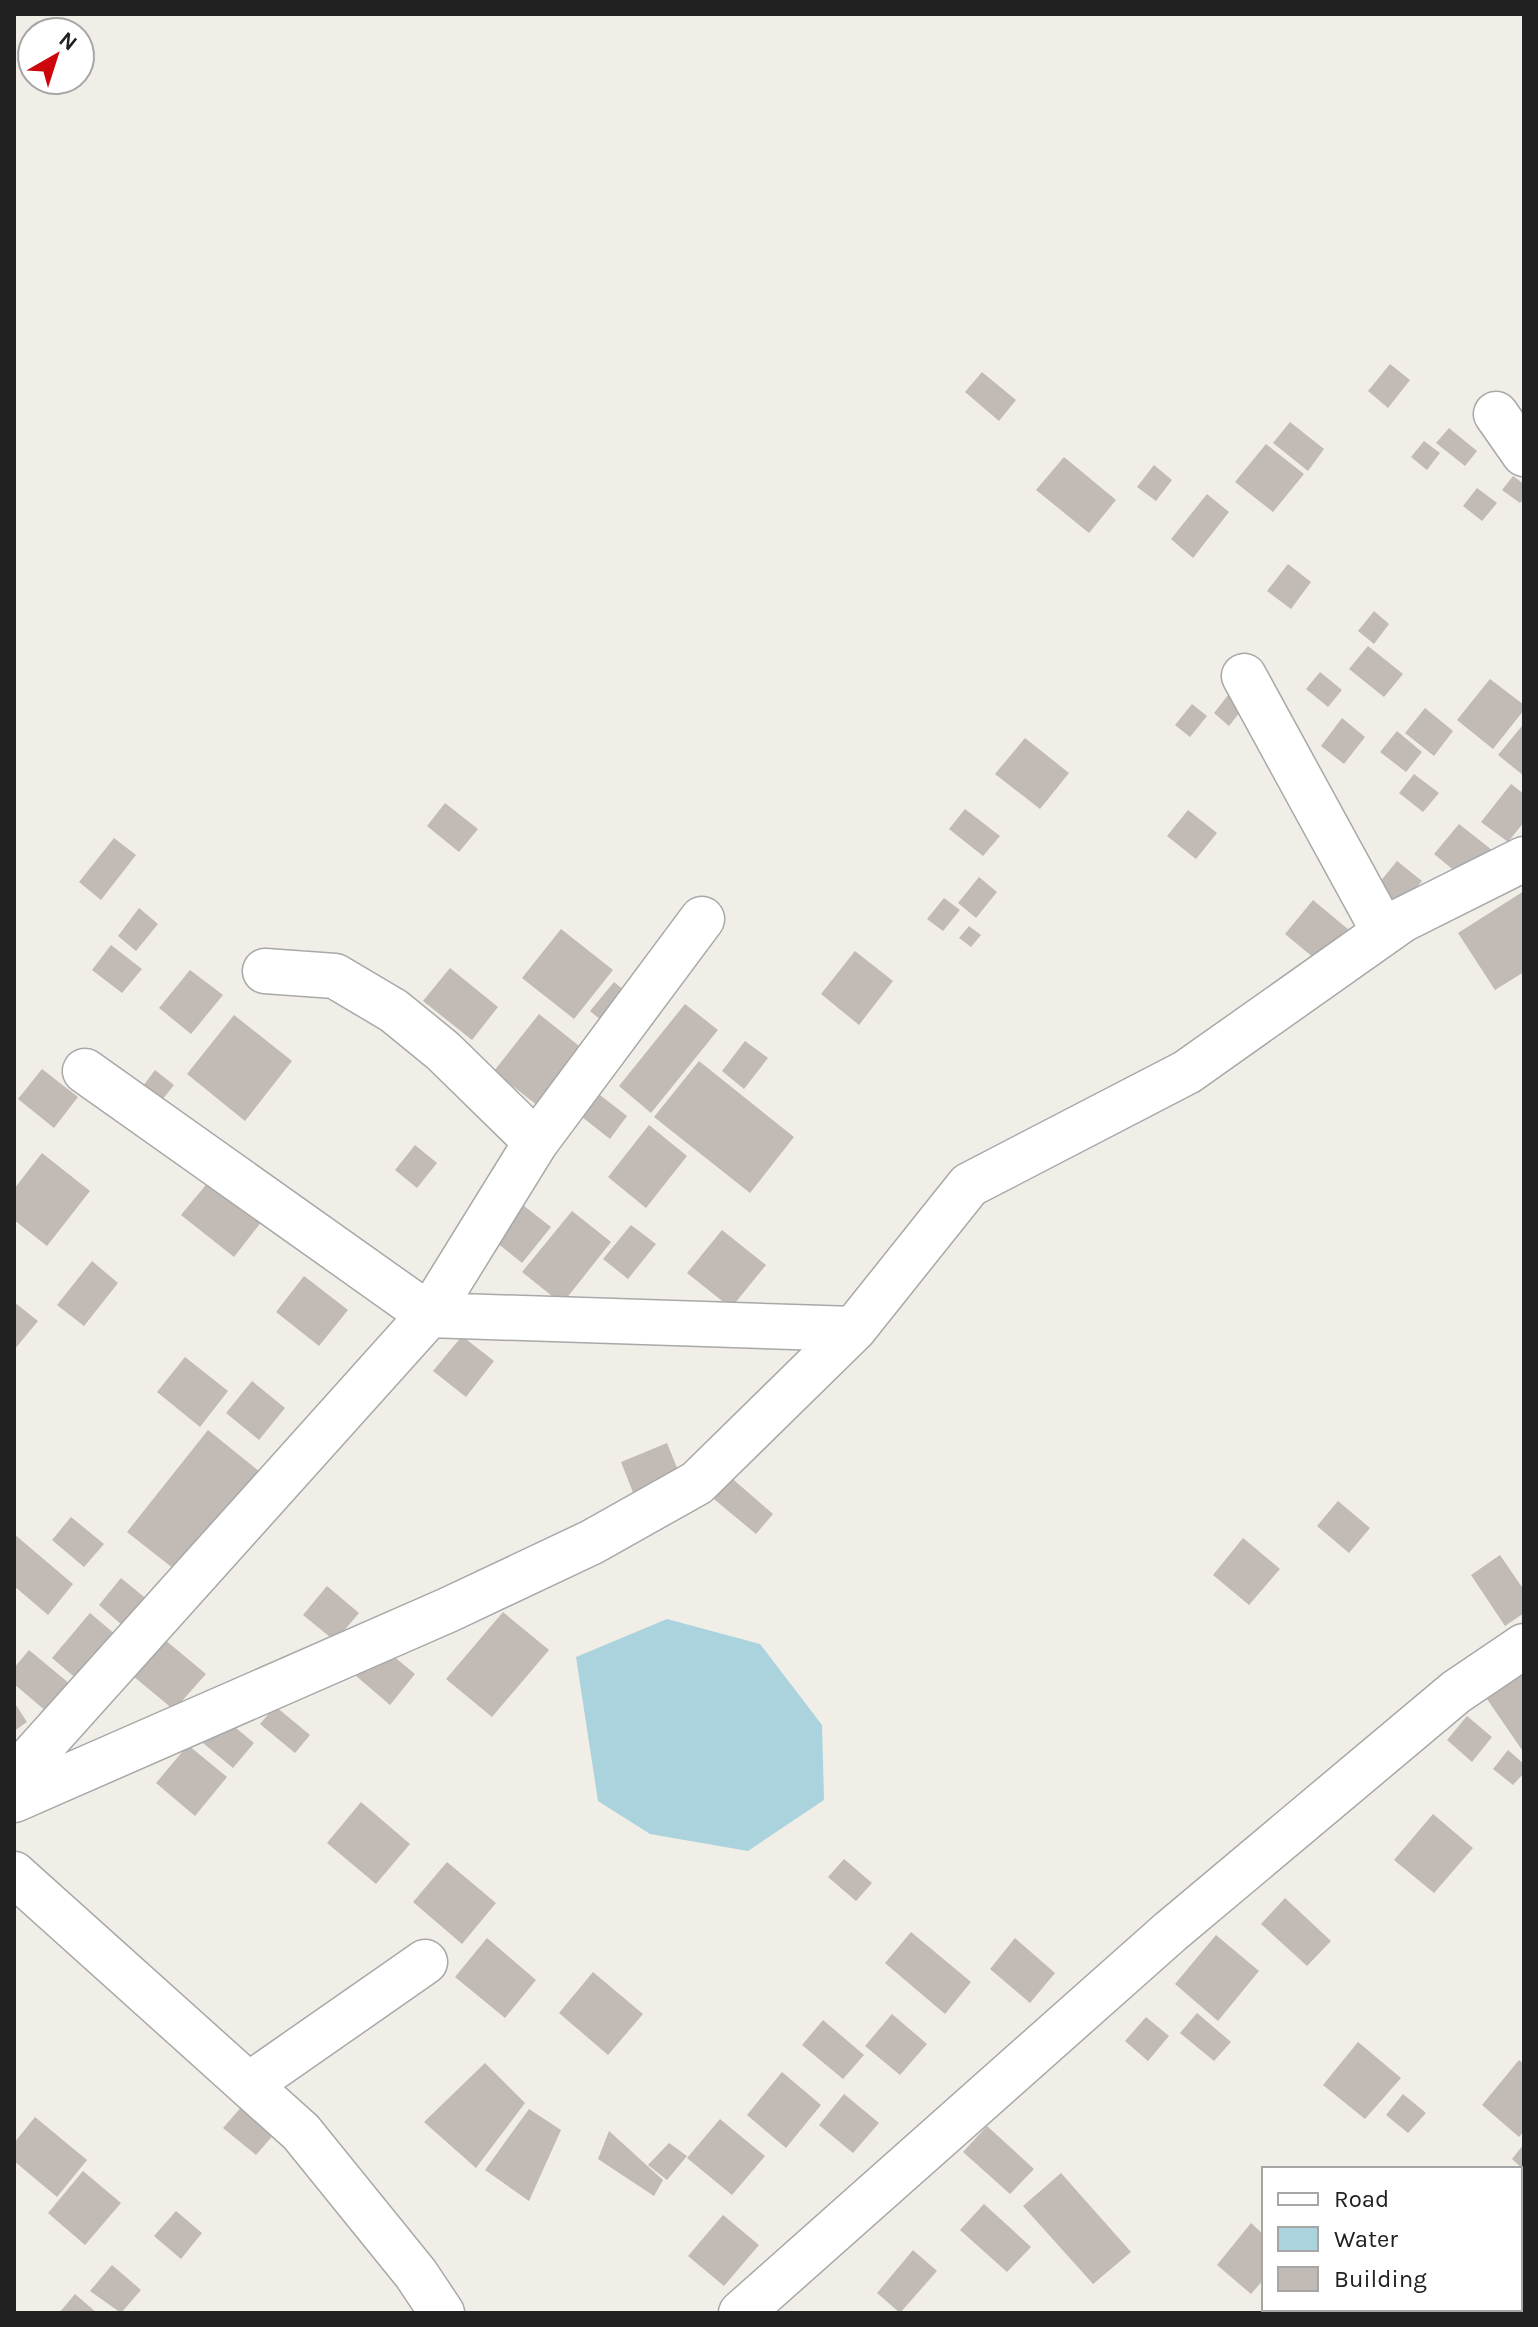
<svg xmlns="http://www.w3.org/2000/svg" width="1538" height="2327" viewBox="0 0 1538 2327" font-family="Karla,sans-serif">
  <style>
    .water { fill: #aad3dd }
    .building { fill: #c2bab4 }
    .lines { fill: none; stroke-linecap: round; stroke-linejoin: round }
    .minor-casing { stroke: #a8a8a8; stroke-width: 47 }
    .minor { stroke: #fff; stroke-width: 44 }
  </style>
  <rect width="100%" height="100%" fill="#f1eee8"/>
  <!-- water -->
  <path class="water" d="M667,1619l93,25 62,81 2,75 -76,51 -98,-17 -52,-33 -22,-144z"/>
  <!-- building -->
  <path class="building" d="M1390,364l20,16 -22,28 -20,-17z
    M982,372l34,28 -17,21 -34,-29z
    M1290,422l34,27 -16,22 -35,-28z
    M1449,428l28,23 -12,15 -29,-23z
    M1424,441l16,12 -13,17 -16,-13z
    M1266,444l38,30 -31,38 -38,-30z
    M1064,457l52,43 -27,33 -53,-43z
    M1154,465l18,15 -16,21 -19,-14z
    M1513,476l11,8v14l-4,5 -18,-13z
    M1477,488l20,15 -15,18 -19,-15z
    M1207,494l22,18 -36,46 -22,-19z
    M1288,564l23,18 -20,27 -24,-18z
    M1374,611l15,13 -15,20 -16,-13z
    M1368,646l35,28 -19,23 -35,-28z
    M1320,672l22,18 -14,17 -22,-18z
    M1490,679l34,26v5l-31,39 -36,-29z
    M1232,690l16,12 -19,24 -15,-13z
    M1192,704l15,12 -17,21 -15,-12z
    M1425,708l28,23 -19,25 -29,-23z
    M1342,718l23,19 -21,27 -23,-18z
    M1522,726l2,1v49l-26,-21z
    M1397,731l25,21 -16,20 -26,-20z
    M1025,738l44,35 -29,36 -45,-35z
    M1414,774l25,19 -16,19 -24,-19z
    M1511,784l13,10v28l-16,20 -27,-20z
    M445,803l33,26 -19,23 -32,-26z
    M965,809l35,27 -17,20 -34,-27z
    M1188,810l29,23 -21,26 -29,-23z
    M1459,824l33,26 -25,31 -33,-27z
    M114,838l22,17 -35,45 -22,-18z
    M1397,861l25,20 -26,32 -25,-20z
    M979,877l18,15 -21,26 -18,-15z
    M1524,891v81l-29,18 -37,-57z
    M944,898l16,12 -17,21 -16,-12z
    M1313,900l42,35 -29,33 -41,-34z
    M139,908l19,16 -22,27 -18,-15z
    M969,926l12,9 -10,12 -12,-9z
    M561,929l52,41 -39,49 -52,-41z
    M111,945l31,24 -20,24 -30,-23z
    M855,951l38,30 -34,44 -38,-31z
    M450,968l48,39 -26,33 -49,-39z
    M190,970l33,25 -32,39 -32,-26z
    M614,982l39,31 -24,30 -39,-32z
    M685,1004l33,26 -67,83 -32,-27z
    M539,1014l44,35 -45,57 -44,-35z
    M234,1015l58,46 -47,60 -58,-47z
    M745,1041l23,17 -24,31 -22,-18z
    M699,1061l95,76 -44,56 -96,-76z
    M42,1069l36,28 -24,31 -36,-29z
    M155,1070l19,15 -16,20 -18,-15z
    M600,1095l27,21 -17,23 -28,-22z
    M649,1125l38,31 -41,52 -38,-31z
    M415,1145l22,18 -20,25 -22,-18z
    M42,1153l48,38 -43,55 -33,-26v-31z
    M214,1175l52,41 -32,41 -53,-42z
    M519,1202l32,25 -29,36 -31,-25z
    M572,1211l39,31 -49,62 -40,-32z
    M631,1225l25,19 -28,35 -25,-20z
    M722,1230l44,35 -35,43 -44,-35z
    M92,1261l26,22 -34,43 -27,-21z
    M304,1276l44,34 -29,36 -43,-34z
    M14,1302l24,19 -24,29z
    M462,1336l32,25 -28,36 -33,-26z
    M185,1357l43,34 -28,36 -43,-35z
    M252,1381l33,27 -26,32 -33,-27z
    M208,1430l52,42 -81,101 -52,-41z
    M667,1443l15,37 -46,20 -15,-38z
    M727,1474l46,40 -17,20 -47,-39z
    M1338,1501l32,27 -21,25 -32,-27z
    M71,1517l33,27 -20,23 -32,-27z
    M14,1534l59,50 -25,31 -34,-29z
    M1243,1538l37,31 -31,36 -36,-30z
    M1500,1555l24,35v23l-19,13 -34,-51z
    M121,1578l39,32 -23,28 -38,-33z
    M327,1586l32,27 -24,28 -32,-26z
    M503,1612l46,38 -57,67 -46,-38z
    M90,1613l33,28 -38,45 -33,-28z
    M158,1634l48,40 -32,36 -47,-39z
    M380,1645l35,29 -25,31 -35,-30z
    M29,1650l47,39 -23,28 -39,-33v-16z
    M1524,1673v75l-2,2 -35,-51z
    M14,1702l13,20 -13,9z
    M275,1706l35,29 -15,18 -35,-29z
    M1467,1716l25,21 -20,25 -25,-22z
    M224,1718l30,25 -21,25 -30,-25z
    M188,1745l39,32 -32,39 -39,-33z
    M1508,1750l16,14v9l-11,12 -20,-16z
    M361,1802l49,42 -34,40 -49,-41z
    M1433,1814l40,34 -39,45 -40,-33z
    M844,1859l28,24 -16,18 -28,-24z
    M447,1862l49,41 -34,41 -49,-42z
    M1285,1898l46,43 -24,25 -46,-42z
    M911,1932l60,50 -26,32 -60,-51z
    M1216,1935l43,36 -41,50 -43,-37z
    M487,1938l49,42 -31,38 -50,-41z
    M1015,1938l40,35 -25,30 -40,-34z
    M593,1972l50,42 -35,41 -49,-42z
    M1197,2013l34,29 -17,19 -34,-28z
    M892,2014l35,30 -27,31 -35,-29z
    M1146,2017l23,19 -21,25 -23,-20z
    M823,2020l41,35 -21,24 -41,-34z
    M1358,2042l43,36 -36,41 -42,-34z
    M1519,2060l5,4v67l-5,6 -37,-32z
    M485,2063l40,40 -49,65 -52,-46z
    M782,2072l39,33 -35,43 -39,-33z
    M844,2094l35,29 -26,30 -34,-28z
    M1403,2094l23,19 -18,20 -22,-18z
    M244,2104l32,28 -20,23 -33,-27z
    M529,2109l32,21 -32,71 -44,-31z
    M35,2117l52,43 -30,37 -43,-36v-18z
    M720,2119l45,37 -33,39 -45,-37z
    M987,2126l47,43 -24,25 -47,-42z
    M609,2131l54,49 -9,16 -56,-37z
    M669,2143l18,13 -20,24 -19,-15z
    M1524,2144v26l-12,-11z
    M83,2171l38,32 -36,42 -37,-32z
    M1061,2173l70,79 -38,32 -70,-78z
    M1524,2193v38l-4,-3v-30z
    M984,2204l47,43 -24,25 -47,-42z
    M176,2211l26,22 -21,26 -27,-23z
    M723,2215l36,30 -35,41 -36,-30z
    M1251,2223l13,12v44l-13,15 -34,-29z
    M913,2250l24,21 -37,42 -23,-20z
    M112,2265l29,25 -20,23 -31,-22z
    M75,2294l22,19h-38z
    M1272,2309h43l5,4h-51z"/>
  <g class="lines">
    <!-- minor casing -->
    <g class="minor-casing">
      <path id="minor" d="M1496,414l28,40
        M1244,676l140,256
        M265,971l70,5 59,35 49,40 93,91
        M85,1071l344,244 425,14
        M14,1777l415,-462 107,-173 166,-223
        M14,1800l434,-190 144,-68 105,-59 157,-154 115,-144 218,-113 215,-152 122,-61
        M14,1874l287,258 115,142 26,39
        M250,2084l175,-122
        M741,2313l429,-381 286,-240 68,-46"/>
    </g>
    <!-- minor -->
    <use href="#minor" class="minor"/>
  </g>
  <!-- border -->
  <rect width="1538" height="2327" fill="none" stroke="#212121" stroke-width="32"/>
  <!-- legend -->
  <rect x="1262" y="2167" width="260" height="144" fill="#ffffff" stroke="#a6a6a6" stroke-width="2"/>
  <rect x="1278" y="2193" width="40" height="12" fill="#ffffff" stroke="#a6a6a6" stroke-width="2"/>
  <text x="1334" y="2207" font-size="24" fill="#212121">Road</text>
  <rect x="1278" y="2227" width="40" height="24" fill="#aad3dd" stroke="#a6a6a6" stroke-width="2"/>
  <text x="1334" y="2247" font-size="24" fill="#212121">Water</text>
  <rect x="1278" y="2267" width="40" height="24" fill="#c2bab4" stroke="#a6a6a6" stroke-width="2"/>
  <text x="1334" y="2287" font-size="24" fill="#212121">Building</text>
  <!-- north arrow -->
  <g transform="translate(56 56) rotate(39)"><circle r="38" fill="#ffffff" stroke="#a6a6a6" stroke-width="2"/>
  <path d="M0-6L14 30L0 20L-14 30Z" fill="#cc060a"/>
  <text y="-12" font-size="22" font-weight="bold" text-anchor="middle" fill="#212121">N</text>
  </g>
</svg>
